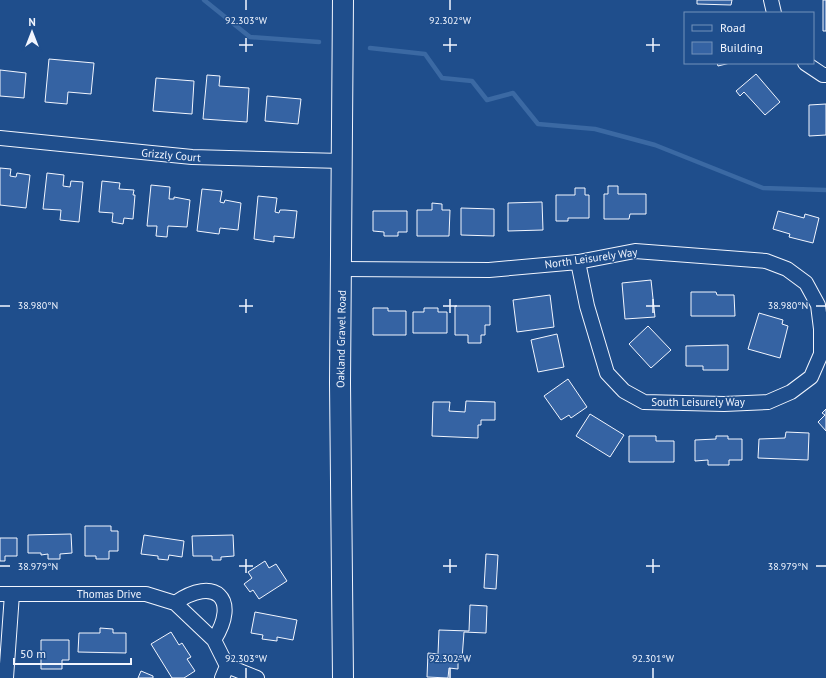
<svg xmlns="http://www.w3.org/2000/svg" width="826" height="678" viewBox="0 0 826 678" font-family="'PT Sans',sans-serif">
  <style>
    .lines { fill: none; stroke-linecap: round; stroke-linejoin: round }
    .stream { stroke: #3b69a3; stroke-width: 4.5 }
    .building { fill: #3563a3; stroke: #f2f6ff }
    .street-casing { stroke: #f2f6ff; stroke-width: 16 }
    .secondary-casing { stroke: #f2f6ff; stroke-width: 22 }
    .street { stroke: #1f4e8c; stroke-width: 14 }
    .secondary { stroke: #1f4e8c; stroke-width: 20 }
    .ticks { fill: none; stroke: #f2f6ff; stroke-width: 1.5 }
    .labels { text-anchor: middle; stroke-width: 3; stroke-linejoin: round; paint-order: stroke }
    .street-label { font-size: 11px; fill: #f2f6ff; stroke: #1f4e8c }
    .ticks-label { font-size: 10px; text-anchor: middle; fill: #f2f6ff; stroke: #1f4e8c; stroke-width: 3; stroke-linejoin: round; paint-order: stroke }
  </style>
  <rect width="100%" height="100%" fill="#1f4e8c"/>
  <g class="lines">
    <!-- stream -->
    <path class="stream" d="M204,0l46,37 69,5
      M370,48l55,6 17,24 30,3 15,19 26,-7 25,31 57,5 60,16 108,43 63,2"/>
  </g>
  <!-- building -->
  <path class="building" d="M697,0h35l-1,5 -34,-1z
    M823,0h3v31h-3z
    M49,59l45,4 -3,31 -23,-2 -1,12 -22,-2z
    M717,63h13l-12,3z
    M0,70l26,3 -2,25 -24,-2z
    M756,74l24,28 -15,13 -21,-23 -4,4 -4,-5z
    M207,75l13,1 -1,10 30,2 -2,34 -44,-3z
    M156,78l38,3 -2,33 -39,-3z
    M267,96l34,3 -3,25 -33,-3z
    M826,104v31l-17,1v-31z
    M0,168l11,1 -1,7 6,1 1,-4 13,2 -4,33 -26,-3z
    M47,173l17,2 -1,11 7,1 1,-6 12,1 -4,40 -19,-2 1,-10 -18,-1z
    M102,181l18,2 -1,6 15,1 -1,5h2l-2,24 -9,-1 -1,6 -11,-2 1,-9 -14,-1z
    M151,185l19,2 -1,12h5v-2l16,3 -3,27 -19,-1 -1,11 -11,-1 1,-10h-10z
    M608,186h10v8h28v20h-16l-1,5h-25v-25h4z
    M575,188h10v7h4v23h-21v3h-12v-26h19z
    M202,189l20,2 -2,11 4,1 1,-3 16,3 -3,27 -18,-2 -1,6 -22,-3z
    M258,196l19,2 -2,14 4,1 1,-3h5l12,1 -3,27 -20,-2v6l-20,-3z
    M542,202l1,28 -35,1v-28z
    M432,203l10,1v6h8l-1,26h-32v-26h15z
    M461,208l33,1v27l-33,-1z
    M373,211h34v21h-9v4h-14v-4l-11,-1z
    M778,211l26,7 1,-4 14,4 -6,25 -24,-6 1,-3 -17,-5z
    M651,280l4,37 -30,2 -3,-36z
    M691,292h25l1,3h17l1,21h-44z
    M550,295l4,32 -37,5 -4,-32z
    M455,306h35v19h-5v10h-4v8h-13v-8h-13z
    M373,308h15v3h18v24h-33z
    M424,308h14v4h9v21h-34v-21h11z
    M759,313l24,7 -1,4 6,2 -8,32 -32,-9z
    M648,326l23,24 -20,18 -22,-24z
    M557,334l7,33 -26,5 -7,-32z
    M728,345v25h-25v-4h-17v-20z
    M568,379l19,28 -16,11 -2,-3 -8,5 -17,-24z
    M466,401l29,1v18h-14v5h-3v13l-46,-2 1,-34h17l-1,9 16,1z
    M826,409v22l-8,-9 7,-7 -3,-2z
    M590,414l34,21 -14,22 -34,-21z
    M786,432l23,1 -1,27 -50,-2 1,-19 26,-1z
    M629,436h27v5h18v21h-45z
    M716,436h12v3h14v21h-13v5h-21v-5l-13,1v-21l21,-1z
    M85,526h26v5h7v20h-9v8h-13v-3h-11z
    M71,534l1,19 -12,1v5h-12v-5l-7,1v-2h-13v-18z
    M144,535l40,6 -2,16 -13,-2 -1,5 -10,-1v-3l-17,-2z
    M233,535l1,21 -13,1v3h-9v-4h-19l-1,-20z
    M0,538h17v18h-12v5h-5z
    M486,554l12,1 -2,34 -12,-1z
    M265,561l4,7 7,-4 11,17 -28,18 -6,-9 -3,2 -6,-8 8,-6 -4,-6z
    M470,605l17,1 -1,27 -22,-1 -2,27h-4v10l-9,-1 -1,10 -21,-1 1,-24 10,1 1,-24 30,1z
    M255,612l42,8 -4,20 -16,-3v4l-15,-2 1,-4 -12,-2z
    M100,628l13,1v4h13v20l-48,-1 1,-19h21z
    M171,632l8,13 3,-2 9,14 -4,2 8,12 -11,7h-12l-21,-34z
    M41,640h28v20h-7v9h-21z
    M141,671l12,5v2h-15z"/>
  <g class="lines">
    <!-- street casing -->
    <g class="street-casing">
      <path id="street" d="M771,0l3,13
        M805,63l18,12h3
        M0,138l192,19 150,4
        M342,269l147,1 89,-8 57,-11 131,10 21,8 19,14 12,22 3,24v25l-10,23 -20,15 -23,10 -44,2 -80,-2 -20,-11 -17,-18 -20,-67 -9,-44
        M0,594h146l29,9 39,37 13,26 30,12
        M175,603c40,-28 65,-4 39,37
        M6,678l6,-84
        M222,678l5,-12"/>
    </g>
    <!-- secondary casing -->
    <g class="secondary-casing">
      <path id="secondary" d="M343,0l-3,383 3,295"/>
    </g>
    <!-- street -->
    <use href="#street" class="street"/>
    <!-- secondary -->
    <use href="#secondary" class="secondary"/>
  </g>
  <!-- ticks -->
  <path class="ticks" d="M246,0v10M450,0v10M246,38v14M450,38v14M653,38v14M239,45h14M443,45h14M646,45h14M246,299v14M450,299v14M653,299v14M0,306h10M239,306h14M443,306h14M646,306h14M816,306h10M246,559v14M450,559v14M653,559v14M0,566h10M239,566h14M443,566h14M646,566h14M816,566h10M246,668v10M450,668v10M653,668v10"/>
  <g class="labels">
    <!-- street labels -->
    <g class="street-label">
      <text transform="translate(171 155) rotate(5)" y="4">Grizzly Court</text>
      <text transform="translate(591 258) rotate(-8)" y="4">North Leisurely Way</text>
      <text transform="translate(341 339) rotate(-89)" y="4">Oakland Gravel Road</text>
      <text x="698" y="406">South Leisurely Way</text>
      <text x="109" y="598">Thomas Drive</text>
    </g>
  </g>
  <g class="ticks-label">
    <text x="246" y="24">92.303°W</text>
    <text x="450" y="24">92.302°W</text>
    <text x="38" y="309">38.980°N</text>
    <text x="788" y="309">38.980°N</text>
    <text x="38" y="570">38.979°N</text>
    <text x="788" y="570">38.979°N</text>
    <text x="246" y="662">92.303°W</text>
    <text x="450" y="662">92.302°W</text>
    <text x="653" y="662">92.301°W</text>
  </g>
  <!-- legend -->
  <rect x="684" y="12" width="130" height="52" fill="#1f4e8c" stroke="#7391ba"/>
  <rect x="692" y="25" width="20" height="6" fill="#1f4e8c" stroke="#7391ba"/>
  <text x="720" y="32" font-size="12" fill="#f2f6ff">Road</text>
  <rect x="692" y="42" width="20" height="12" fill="#3563a3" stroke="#7391ba"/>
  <text x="720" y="52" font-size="12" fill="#f2f6ff">Building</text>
  <!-- north arrow -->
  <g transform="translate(32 32)" stroke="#1f4e8c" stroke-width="3" paint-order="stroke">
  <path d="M0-3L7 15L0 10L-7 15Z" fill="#f2f6ff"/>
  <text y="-6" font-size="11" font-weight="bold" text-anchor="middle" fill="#f2f6ff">N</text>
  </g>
  <!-- scale -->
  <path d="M14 658v6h117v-6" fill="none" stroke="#f2f6ff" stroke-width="2"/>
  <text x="20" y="658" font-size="12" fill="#f2f6ff" stroke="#1f4e8c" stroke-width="3" paint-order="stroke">50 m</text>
</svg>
